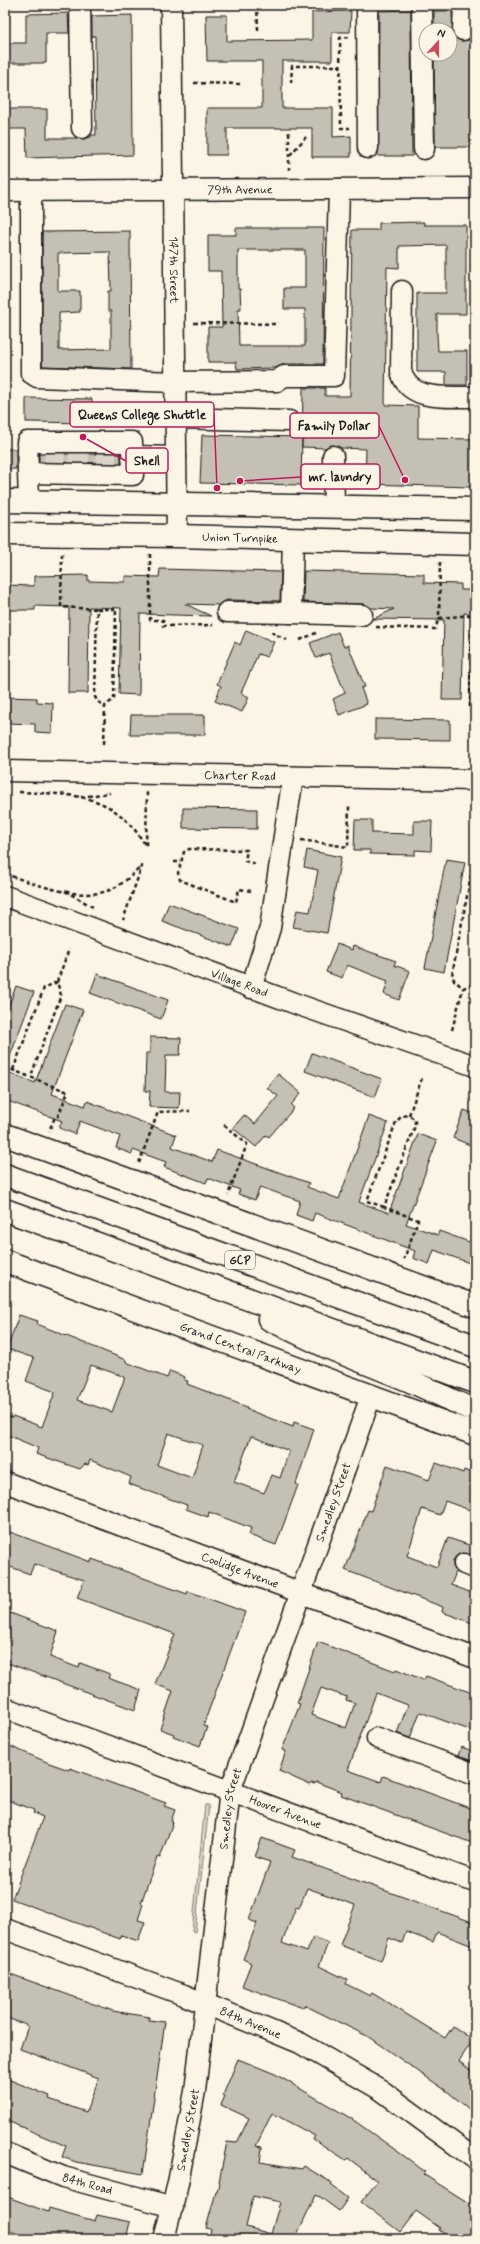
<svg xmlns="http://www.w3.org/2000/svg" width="480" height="2244" viewBox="0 0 480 2244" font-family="Mynerve,sans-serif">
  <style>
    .green { fill: #dbd5c8; stroke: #7c7872 }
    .building { fill: #c4c0b3; stroke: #1c1c1c; fill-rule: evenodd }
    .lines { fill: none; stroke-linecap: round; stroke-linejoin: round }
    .minor-tunnel { stroke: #dad4c7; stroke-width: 20; stroke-dasharray: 20 10; stroke-linecap: butt }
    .minor-casing { stroke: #1c1c1c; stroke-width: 23 }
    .major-casing { stroke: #1c1c1c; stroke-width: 25 }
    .highway-casing { stroke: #1c1c1c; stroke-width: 25 }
    .path { stroke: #1c1c1c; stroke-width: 2.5; stroke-dasharray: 4 3; stroke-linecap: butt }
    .minor { stroke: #fcf5e5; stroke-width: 20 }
    .major { stroke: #fcf5e5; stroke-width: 22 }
    .highway { stroke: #fcf5e5; stroke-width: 22 }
    .labels { text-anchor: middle; stroke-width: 3; stroke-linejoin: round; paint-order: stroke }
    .shield { fill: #fcf5e5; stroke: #5f5d58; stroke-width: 1 }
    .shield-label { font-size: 11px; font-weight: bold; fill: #1c1c1c }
    .street-label { font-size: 12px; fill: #1c1c1c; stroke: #fcf5e5 }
    .leader { fill: none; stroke: #c2185b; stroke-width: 1.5 }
    .callout-dot { fill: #c2185b; stroke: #fcf5e5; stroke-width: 1.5 }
    .callout { fill: #fcf5e5; stroke: #c2185b; stroke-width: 1.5 }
    .callout-label { font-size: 13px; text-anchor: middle; font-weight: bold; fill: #1c1c1c }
  </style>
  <rect width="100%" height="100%" fill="#fcf5e5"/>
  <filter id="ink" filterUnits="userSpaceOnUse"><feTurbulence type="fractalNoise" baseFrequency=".025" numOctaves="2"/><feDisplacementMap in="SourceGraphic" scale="8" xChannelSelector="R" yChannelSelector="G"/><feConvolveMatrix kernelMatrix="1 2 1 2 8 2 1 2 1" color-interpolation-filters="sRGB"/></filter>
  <g filter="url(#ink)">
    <!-- green -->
    <path class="green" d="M205,1805h4l-14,127 -3,-1z"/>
    <!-- building -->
    <path class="building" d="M411,10l1,146h-34l1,-145z
      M351,11l-1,21h-18v29h-50v47h51v29l18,-1v21h-39v-29h-85v27h-20v-47h55v-47h-55l-1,-46h21v26l85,-1v-28z
      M434,11h18l1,24 9,6 7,-1 4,-4 2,-18v129h-40l-1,-93h16v-24h-16z
      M68,13l1,20h-23v30h-41v-20h21v-29z
      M132,15l1,140 -106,3 -1,-29h-21v-20h42v29h29l7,1 8,-2v-2h5l-1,-99h-3v-20z
      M424,222v3h42v89h-29v20l1,17h29v34h-21v-13h-29v-79h29v-48l-47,1v22l-12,-1 -2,138 33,1v32l57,1 -1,42 -3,6 -106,-3 1,-35 -25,-1 -8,-3 -7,3 -24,-1 1,-59h22v8h25l2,-166h27v-7z
      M236,228h88l-1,136h-39l-9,4 -38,1 -1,-7h-28v-35h14l-1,-56h-13v-36h28zM238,250h67v38h-21v21h21v37h-66l-1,-37h3l-1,-20h-2z
      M130,231l1,138 -89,-3v-134zM110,252l1,39h-3v20h3v38l-52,1v-37l21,-1v-21h-22v-38z
      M26,398l66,1v24l-66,-1z
      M202,435l100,2 -1,48 -101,-2z
      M5,449h11v20h-11z
      M39,454h82v9l-82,-1z
      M160,569l121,3 -1,29 -53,-1 -8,5 -34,-1 26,12 -71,-2 -1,81 -20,-1 2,-86 -32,-1 -1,86h-20l1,-86 -34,-1v4h-30v-25l29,1v-10l54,-1v6l37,1v-6l34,1z
      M304,571l120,3v9l37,1v6h14v24l-11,-1 -2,87h-20l2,-80 -71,-1 21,-10 -23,-1 -9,-4 -59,-2z
      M246,630l28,12 -7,15 -9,-3 -17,39 8,4 -7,15 -27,-11 6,-15 -4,-2 18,-42 5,3z
      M338,632l6,15 4,-2 17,42 -4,1 6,16 -28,11 -6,-16 12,-6 -16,-40 -13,5 -6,-15z
      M5,697l32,1v4l16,1 -1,30 -17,-1v-8l-29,-1z
      M131,715h74v20h-75z
      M375,719l75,1v20l-75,-1z
      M183,808l74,1v20l-74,-1z
      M355,820h17v13l42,1v-13h18l-1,30 -16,-1v5l-45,-1v-4h-16z
      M307,850l34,7 -14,76 -34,-6 4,-17 13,2 8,-42 -14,-3z
      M446,859l19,3 -21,110 -19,-4z
      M169,903l70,26 -7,18 -70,-26z
      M337,944l15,6 1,-4 43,15 -2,4 16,6 -11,29 -15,-6 4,-13 -41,-16 -5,13 -16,-6z
      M97,974l71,26 -7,19 -71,-26z
      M16,986l18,6 -28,75 -1,-51z
      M65,1004l18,6 -29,78h-2h2l-2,6 33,12 2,-5 89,34 -4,12 40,15 5,-12 92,33 -2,4 32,12 30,-83 19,7 -29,79 30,11 29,-79 19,7 -31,83 32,11 1,-4 36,13v21l-41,-15 -5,14 -16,-6 2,-7 -100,-38 -3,8 -16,-6 4,-14 -40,-14 -5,13 -17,-6 2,-4 -32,-12 -2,5 -42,-16 2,-5 -33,-12 -1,4 -16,-6 4,-12 -40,-15 -5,13 -16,-6 3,-7 -57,-21v-29l30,12z
      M150,1037l31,1 -1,17h-14l-1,37h15l-1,16 -30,-1 1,-16h-5l1,-38h4z
      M312,1053l70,26 -7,18 -70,-26z
      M278,1074l23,19 -10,12 3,3 -25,29 -3,-2 -10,12 -23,-19 11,-13 11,9 23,-28 -11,-8z
      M464,1110l11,4v33l-22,-9z
      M19,1315l19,6 -1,3 89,36v2l41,16 3,-7 15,6 -1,3 4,1 -1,3 60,23 -1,2 47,18 1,-5 20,7 -18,55 2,1 -22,60 -27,-10 2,-7 -42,-16 -1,5 -22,-8 1,-4 -58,-21 2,-7 -41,-17 -2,5 -3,-1 -5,5 -44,-15 2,-6 -33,-14v-19l7,3 1,-2 29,11 13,-35 -29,-11 8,-23 -27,-9zM91,1365l34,12 -13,35 -35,-12zM168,1433l35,12 -11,33 -35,-13zM251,1436l38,15 -9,27 -8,-3 -8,18 -30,-11z
      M436,1463l27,10 1,-3 11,4v38l-30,-11 -5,14 -18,-6 -15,47 30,11 11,-29 27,9v9l-13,-3 -9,7v6l3,6 -5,13 24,9v30l-33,-12 1,-5 -98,-37 23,-60 3,1 16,-46 42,15z
      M10,1532l81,30 1,-3 95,35 1,-3 57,21 -42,114 4,1 -7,19 -27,-10 1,-2 -14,-5 13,-38 -18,-7 20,-50 -98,-36 7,-18 -50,-16 -4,10 -25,-9v-30l3,1z
      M5,1611l53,20 -8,26 29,11 1,-5 30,11 -2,4 33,12 -6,20 -130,-48z
      M318,1642l77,29 1,-2 28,11 2,-4 49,18v38l-55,-20 -10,26 -13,-5 11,-28 -32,-12 -28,77 33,12 2,-6 92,34v34l-134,-49 1,-3 -26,-10 -1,2 -4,-1 -1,2 -31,-14 7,-20 -4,-1 18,-46 -3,-1zM321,1688l26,9 -1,3 9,3 -9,25 -35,-13z
      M5,1744l44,19 20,7 1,-2 96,35 -2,3 11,4 -4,11 2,1 -13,36 -3,-1 -16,46 2,1 -5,16 7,2 -7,19 -17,-6 -1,4 -108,-40 31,-82 -10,-4 1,-3 -29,-11z
      M461,1747l14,5v10l-17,-6z
      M262,1838l33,12 -3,7 183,66v24l-38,-15 -4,10 -27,-10 -4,11 -13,-5 -8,23 -41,-16 15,-40 -48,-17 -8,20 -3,-1 -14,36 25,9 6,-15 15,6 -9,23 29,14 -2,4 24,12 2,-3 73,45 8,-12 20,14 -14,21 16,13v40l-27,-22 -81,-56 -63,-31 -1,3 -61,-22 9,-23 -8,-4 14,-36 -8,-3 21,-58 -15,-5z
      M5,1972l108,39 36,6v3l16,2 -22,152 -67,-12 -14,-5 4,-11 -61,-26v-42l45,18 -1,3 37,13 13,-34 -79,-29 8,-23 -23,-9z
      M238,2059l37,15 77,45 59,42 14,11 -2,2 52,33v32h-31l2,-4 -7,-5 1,-2 -24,-17 -16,21 -39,-30 17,-21 -30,-23 -2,2 -33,-21 2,-3 -43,-23 -16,33 6,1 -2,15 42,7 2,-3 28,17 -1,2 17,13 -9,13 -23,-17 -21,45h-68l-17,-5 1,-5 -5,-1 10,-36h1l10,-50 10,1 12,-25 -28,-13 4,-9 -2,-1zM253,2196l27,6 -9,32 -25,-7z
      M5,2196l43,16 1,-4 46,13 2,-6 33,7 -4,17h-95l-26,-10z"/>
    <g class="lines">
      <!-- minor-tunnel -->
      <path class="minor-tunnel" d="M54,470l1,-20
        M78,470l1,-20
        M106,470v-19"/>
      <!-- minor casing -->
      <g class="minor-casing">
        <g id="minor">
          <path d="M80,5l2,123"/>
          <path id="s1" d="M171,5l6,531"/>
          <path d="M367,5l1,143"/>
          <path d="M422,5l2,144"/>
          <path d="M463,30l1,-25"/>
          <path id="s2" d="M5,191l470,-3"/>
          <path d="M31,191v182l6,4 138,5 102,-1 7,-5h50l5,-187"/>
          <path d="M402,291l-1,80c7,32 49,25 74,26"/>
          <path d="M175,418l114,3"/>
          <path d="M132,456l44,1"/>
          <path d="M333,456l1,50"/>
          <path d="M28,473l105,2 -1,-33h-105l2,60"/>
          <path d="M227,612l64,1 2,-74"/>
          <path d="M291,613l71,2"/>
          <path id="s3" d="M5,771l470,9"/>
          <path id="s4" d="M5,896l297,110 173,60"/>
          <path d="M251,988l19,-60 23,-151"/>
          <path id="s5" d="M5,1482l470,176"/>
          <path d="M464,1564l11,4"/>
          <path id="s6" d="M5,1708l470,174"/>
          <path d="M377,1738l98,36"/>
          <path id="s7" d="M5,1929l179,66 116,48 81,47 94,69"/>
          <path id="s8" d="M5,2153l58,24 110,30"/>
          <path id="s9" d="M164,2239l14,-56 17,-92 35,-300 141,-395"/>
        </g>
      </g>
      <!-- major casing -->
      <g class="major-casing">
        <g id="major">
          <path d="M5,501l470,8"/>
          <path id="s10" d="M5,534l172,2 298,8"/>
          <path d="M5,1135l470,171"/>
          <path id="s11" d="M5,1261l470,173"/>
        </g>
      </g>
      <!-- highway casing -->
      <g class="highway-casing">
        <path id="highway" d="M5,1175l470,171
          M5,1210l470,172
          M269,1319l60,29 79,32 67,31"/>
      </g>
      <!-- path -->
      <path class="path" d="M257,5l1,25
        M349,37l-9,1 1,90h9
        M194,83l48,1
        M291,83l1,-17h48
        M289,132v38
        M290,155l16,-18
        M194,323l85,1
        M62,554l-1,53 36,2
        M150,554v66h13v6l50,-1
        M440,562l-1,56 33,-3
        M475,615h-3l-2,94 5,5
        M376,627l59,2 4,-11
        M271,632l16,8
        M300,640l16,-7
        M104,744l1,-38 -7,-4 -3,-5 2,-88h19l-2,90 -9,7
        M19,792c58,3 94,0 127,54l1,-54
        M81,797l29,-4
        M301,840l47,7 1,-42
        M475,854l-23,121 2,5 9,8 12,-4
        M174,862h7
        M5,874c28,9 72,27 102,17 14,-5 24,-15 35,-25l-19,54
        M65,891l28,16
        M251,891l-12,-2 -3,13 -56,-22 -2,-7 6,-21 5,-3 58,1 -2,11 11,3
        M57,982l12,-33
        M452,1030l11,-42
        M5,1067l63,25 -10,24 -3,1 -6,14
        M13,1070l31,-82 13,-6 4,13 -30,81
        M409,1115l13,-37
        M224,1125l23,19 -19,51
        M139,1163l19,-51 32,-1
        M384,1207l-17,-6 29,-79 6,-6 7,-1 6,5v6l-31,81 34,13 -14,39"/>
      <!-- minor -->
      <use href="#minor" class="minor"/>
      <!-- major -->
      <use href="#major" class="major"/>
      <!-- highway -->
      <use href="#highway" class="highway"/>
    </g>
  </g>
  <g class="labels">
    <!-- shield labels -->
    <rect class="shield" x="225" y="1251" width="30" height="18" rx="3"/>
    <g class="shield-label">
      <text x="240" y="1264">GCP</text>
    </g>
    <!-- street labels -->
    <g class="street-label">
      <text dy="4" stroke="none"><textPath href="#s2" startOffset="235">79th Avenue</textPath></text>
      <text dy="4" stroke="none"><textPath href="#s1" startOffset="265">147th Street</textPath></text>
      <text dy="4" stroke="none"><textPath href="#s10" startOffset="235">Union Turnpike</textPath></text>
      <text dy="4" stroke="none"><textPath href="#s3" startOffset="235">Charter Road</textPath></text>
      <text dy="4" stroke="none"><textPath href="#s4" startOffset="250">Village Road</textPath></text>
      <text dy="4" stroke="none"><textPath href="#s11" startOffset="251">Grand Central Parkway</textPath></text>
      <text dy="4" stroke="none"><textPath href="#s9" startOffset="760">Smedley Street</textPath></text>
      <text dy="4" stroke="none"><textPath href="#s5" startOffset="251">Coolidge Avenue</textPath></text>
      <text dy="4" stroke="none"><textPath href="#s9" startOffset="436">Smedley Street</textPath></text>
      <text dy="4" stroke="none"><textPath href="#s6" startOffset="299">Hoover Avenue</textPath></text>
      <text dy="4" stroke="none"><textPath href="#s7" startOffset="263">84th Avenue</textPath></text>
      <text dy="4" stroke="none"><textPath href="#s9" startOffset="112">Smedley Street</textPath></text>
      <text dy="4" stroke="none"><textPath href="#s8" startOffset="88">84th Road</textPath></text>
    </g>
  </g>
  <!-- callouts -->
  <path class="leader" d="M217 488L214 414M405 480L379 426M83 437L126 461M240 481L301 477"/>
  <g class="callout-dot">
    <circle cx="217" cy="488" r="4"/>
    <circle cx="405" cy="480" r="4"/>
    <circle cx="83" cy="437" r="4"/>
    <circle cx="240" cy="481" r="4"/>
  </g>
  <g class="callout">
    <rect x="70" y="402" width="144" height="25" rx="4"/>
    <rect x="290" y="413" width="89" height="25" rx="4"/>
    <rect x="126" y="448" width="42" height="25" rx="4"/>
    <rect x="301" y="464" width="79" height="25" rx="4"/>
  </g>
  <g class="callout-label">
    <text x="142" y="419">Queens College Shuttle</text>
    <text x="334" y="430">Family Dollar</text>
    <text x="147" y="465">Shell</text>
    <text x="340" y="481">mr. laundry</text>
  </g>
  <!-- margin -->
  <rect width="480" height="2244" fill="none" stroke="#fcf5e5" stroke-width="20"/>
  <rect x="10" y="10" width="460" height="2224" fill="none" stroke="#1c1c1c" stroke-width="1.5" filter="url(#ink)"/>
  <!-- north arrow -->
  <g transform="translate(438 42) rotate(21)"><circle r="19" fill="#fcf5e5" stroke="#a29e95"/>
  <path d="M0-3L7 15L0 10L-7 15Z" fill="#d1495b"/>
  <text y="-6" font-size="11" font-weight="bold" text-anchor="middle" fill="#1c1c1c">N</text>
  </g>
</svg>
